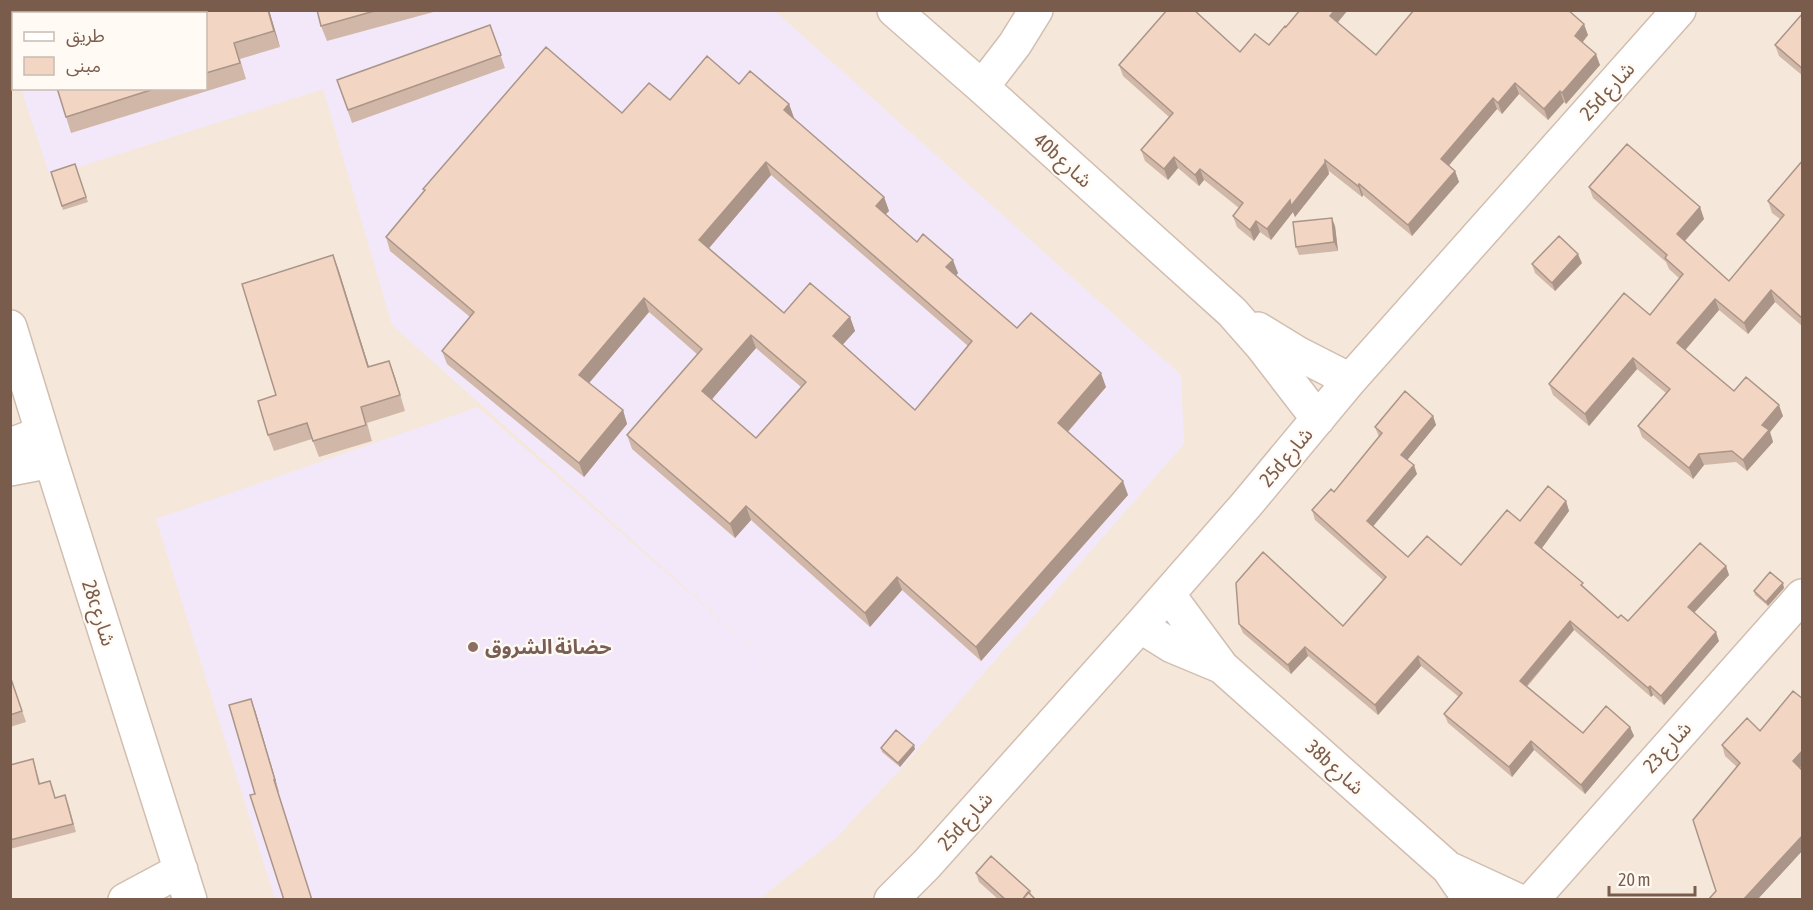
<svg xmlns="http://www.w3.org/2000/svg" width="1813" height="910" viewBox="0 0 1813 910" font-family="'Asap Condensed','Noto Sans Arabic',sans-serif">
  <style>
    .residential { fill: #f5e8da; fill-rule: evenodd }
    .education { fill: #f3e8fa }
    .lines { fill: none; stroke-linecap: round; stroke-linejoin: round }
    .minor-casing { stroke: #d1beb0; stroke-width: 36 }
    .minor { stroke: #fff; stroke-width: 33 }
    .wall { fill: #d1b7a8; fill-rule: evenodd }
    .shaded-wall { fill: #aa9588 }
    .building { fill: #f3d5c3; stroke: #aa9588; stroke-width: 1.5; fill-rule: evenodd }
    .education-dot { fill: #8d6e63; stroke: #fffaf3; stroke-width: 2 }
    .labels { text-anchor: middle; stroke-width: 4.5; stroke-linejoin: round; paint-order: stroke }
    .street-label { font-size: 20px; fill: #7a5c4d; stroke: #fffaf3 }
    .education-label { font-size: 20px; font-weight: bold; fill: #785e54; stroke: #fffaf3; text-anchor: start }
  </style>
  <rect width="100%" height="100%" fill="#fdf6ec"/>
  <!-- residential -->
  <path class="residential" d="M11,11h1791v888h-1791zM14,14h192v74h-192z"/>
  <!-- education -->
  <path class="education" d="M10,11h765l406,364 3,69 -289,331 -60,64 -76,60h-484l-119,-380 322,-112 314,276 -400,-358 -69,-236 -273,87 -29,-87 185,-1v-74h-192l-1,51 -2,-9z"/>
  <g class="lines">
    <!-- minor casing -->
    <g class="minor-casing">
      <path id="minor" d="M894,10l88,77 250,225 29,33 57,74
        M982,87l33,-43 21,-34
        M10,327l41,134 139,439
        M1258,329l41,25 51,26
        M10,445l32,-12
        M10,469l41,-8
        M1168,594l54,73 226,201 22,32
        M1140,626l32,20 48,20
        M1448,868l69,32
        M125,900l56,-30
        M891,900l35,-35 214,-239 106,-121 104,-125 329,-370
        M1532,900l270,-304"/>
    </g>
    <!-- minor -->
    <use href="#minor" class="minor"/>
  </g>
  <!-- wall -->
  <path class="wall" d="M269,10l11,37 -40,12 6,20 -175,54 -14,-45h149v-74z
    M317,10h124l-114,31 -6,-15z
    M1803,13v63l-24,-20 -4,-11z
    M1338,23l38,32 212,-20 -6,7 18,23 -34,39 -2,-2 -16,18 -29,-26 -17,20 -5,-5 -48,56 6,6 4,11 -47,54 -49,-41 -1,2 -33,-26v3l-34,43 -2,-5 -22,28 -11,-8 -6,9 -17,-14 -4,-11 6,-8 -35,-28 -5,6 -21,-18 -10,12 -23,-19 -4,-11 28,-33 -46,-41 -4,-11 121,-13 29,-7 17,-18z
    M490,25l15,43 -153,55 -15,-43z
    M739,84l50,20 5,14 -1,1 91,78 5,14 -4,3 32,28 41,31 -2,3 61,52 89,59 -38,45 60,63 -147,166 -79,-71 -32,37 -119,-107 -16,18 -103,-89 -5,-14 71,-80 -49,-43 -60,71 34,27 4,14 -43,53 -137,-113 -5,-13 28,-34 -80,-66 -4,-14 38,-46 -1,-2 199,-76 48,-13zM771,175l197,171 -53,64 -73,-65 13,-14 -5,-14 -66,-4 -75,-65zM756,348l45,39 -45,51 -44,-39z
    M1803,160v167l-28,-25 -27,32 -29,-24 -34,40 49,41 49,25 -13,16 3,10 -26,29 -11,-9 -32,3 -11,14 -51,-42 -4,-11 28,-33 -29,-24 -48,57 -36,-31 -4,-11 101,-69 30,-36 -11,-10 -3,-7 -73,-64 -4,-11 111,20 4,12 -19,22 44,40 51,-62 -8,-6 -4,-12z
    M75,164l13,38 -25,8 -12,-38z
    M1335,226l3,25 -39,4 -3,-8z
    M333,255l36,112 20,-6 16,50 -38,12 5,18 -53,16 -7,-18 -38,12 -6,-16 8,-40z
    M1582,263l-27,28 -20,-18 -3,-9z
    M1433,416l3,9 -29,35 10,14 -44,52 35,31 53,8 59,-44 46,-20 3,10 -27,37 76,70 10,3 98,-55 3,9 -35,38 25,28 -55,64 -11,-10 -2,2 -77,-67 -47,57 56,46 47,-6 4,9 -49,58 -51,-44 -22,27 -64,-54 -4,-9 15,-17 -38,-31 -43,49 -70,-59 -17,18 -48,-41 -4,-9 104,2 40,-46 -68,-60 -3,-10 22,-18 45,-55 -4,-10z
    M1784,588l-16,18 -13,-11 -1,-4z
    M10,675l16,47 -16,5z
    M255,710l24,82h-1l34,108h-28l-29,-106z
    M1722,745l78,23 3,3v79l-46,50h-49l8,-9 21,-124 -12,-11z
    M881,748l34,1 -15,18 -18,-15z
    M33,759l7,24 13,6 2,9 13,5 8,29 -66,17v-84z
    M976,873l54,18 2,5 4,4h-37l-20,-18z"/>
  <!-- shaded-wall -->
  <path class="shaded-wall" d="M268,10h1l11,37 -6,-16z
    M1335,10h13l-14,17 -4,-11z
    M1584,24l4,11 -9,12 -4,-11z
    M1596,54l4,11 -34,39 -4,-11z
    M1515,83l4,11 -17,20 -4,-11z
    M1560,91l4,11 -16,18 -4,-11z
    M1493,98l4,11 -52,61 -4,-11z
    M789,104l5,14 -5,6 -5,-14z
    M1174,157l4,11 -10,12 -4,-11z
    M1325,160l4,14 -34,43 -2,-5 -22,28 -4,-11 23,-29z
    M766,162l5,13 -67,79 -5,-14z
    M1200,169l4,11 -5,6 -4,-11z
    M1455,171l4,11 -47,54 -4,-11z
    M1359,184l4,11 -1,2 -4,-11z
    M884,197l5,14 -9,9 -4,-14z
    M1700,207l4,12 -23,26 -4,-11z
    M1332,218l3,8 3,25 -4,-9z
    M1256,221l4,11 -6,9 -4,-11z
    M1578,254l4,9 -27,28 -3,-8z
    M333,255l6,16 35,112 -6,-16z
    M953,260l5,13 -7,8 -5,-14z
    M1771,290l4,12 -27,32 -4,-11z
    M644,298l5,14 -65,77 -5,-14z
    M1715,299l4,11 -38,45 -4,-12z
    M850,317l5,14 -17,19 -5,-14z
    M751,335l5,13 -49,57 -5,-14z
    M1633,358l4,11 -48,57 -4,-12z
    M389,361l6,16 10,34 -5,-16z
    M1101,373l5,14 -43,50 -5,-14z
    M1779,405l4,11 -13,16 3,10 -26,29 -4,-11 19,-35z
    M623,410l4,14 -43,53 -5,-14z
    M1433,416l3,9 -32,39 -3,-9z
    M1699,454l5,11 -11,14 -4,-11z
    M1414,465l3,9 -47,56 -3,-9z
    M1123,481l5,14 -147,166 -5,-14z
    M1566,501l3,10 -30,41 -4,-9z
    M746,506l5,14 -16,18 -5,-14z
    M1726,566l3,9 -38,41 -3,-9z
    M897,577l5,13 -32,37 -5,-14z
    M1783,583l1,5 -16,18 -2,-4z
    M1570,621l4,9 -51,60 -3,-9z
    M1716,632l3,9 -55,64 -3,-9z
    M1305,647l3,9 -17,18 -3,-9z
    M1418,656l3,10 -43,49 -3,-10z
    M1650,686l3,9 -2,2 -3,-9z
    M251,699l4,11 24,82 -4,-12z
    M1630,727l4,9 -49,58 -4,-9z
    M1531,741l3,9 -22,27 -3,-10z
    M914,745l1,4 -15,18 -2,-4z
    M1803,750v15l-7,7 -3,-11z
    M1802,836l1,14 -46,50h-14z"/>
  <!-- building -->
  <path class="building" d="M33,10h235l6,21 -40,12 6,20 -34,10v-59h-172z
    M317,10h61l-57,16z
    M1167,10h27l46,42 15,-18 14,11 16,-19 1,1 14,-17h35l-5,6 46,39 38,-45h154l16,14 -9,12 21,18 -34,39 -2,-2 -16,18 -29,-26 -17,20 -5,-5 -52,61 14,12 -47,54 -49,-41 -1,2 -33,-26v3l-34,43 -1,-6 -23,29 -11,-8 -6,9 -17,-14 10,-13 -43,-34 -5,6 -21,-18 -10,12 -23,-19 32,-37 -54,-48z
    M1803,13v56l-28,-24z
    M490,25l11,30 -153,55 -11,-30z
    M546,47l76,66 27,-30 21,17 37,-44 32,28 11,-13 39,33 -5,6 100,87 -8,9 41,36 6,-8 30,26 -7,7 71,61 14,-15 70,60 -43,50 65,58 -147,166 -79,-70 -32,36 -119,-107 -16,18 -103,-89 75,-86 -58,-51 -65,77 44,35 -44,53 -137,-112 32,-39 -88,-75 39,-47 -2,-1zM766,162l206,179 -57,69 -82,-74 17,-19 -40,-34 -26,30 -85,-73zM751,335l55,47 -50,56 -54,-47z
    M57,88h100l-91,29z
    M1627,144l73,63 -23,27 52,47 55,-66 -16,-14 35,-41v159l-32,-29 -27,33 -29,-24 -38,44 57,48 12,-14 33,28 -17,20 7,5 -26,30 -11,-9 -33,3 -10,14 -51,-42 32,-37 -37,-31 -48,56 -36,-30 75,-91 26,22 33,-41 -18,-16 2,-3 -78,-68z
    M75,164l11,33 -24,9 -11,-34z
    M1332,218l2,24 -38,5 -3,-25z
    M1559,236l19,18 -26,29 -20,-19z
    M333,255l35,112 21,-6 11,34 -39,12 5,18 -53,16 -6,-18 -39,12 -10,-34 18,-6 -34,-111z
    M1405,391l28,25 -32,39 13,10 -47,56 41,36 19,-21 34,29 46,-55 13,11 28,-35 18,15 -31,42 48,40 -2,2 37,33 3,-3 7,6 72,-78 26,23 -38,41 28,25 -55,64 -11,-10 -2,2 -78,-67 -50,60 63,52 23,-27 24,21 -49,58 -50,-44 -22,26 -65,-53 18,-21 -44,-37 -43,49 -70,-58 -17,18 -49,-41 -3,-41 27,-31 80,74 43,-49 -74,-67 19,-21 3,3 48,-59 -7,-6z
    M1770,572l13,11 -17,19 -12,-11z
    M10,676l12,35 -12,4z
    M1793,691l10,8v51l-10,11 10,10v66l-1,-1 -59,64h-35l8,-9 -23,-71 47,-57 -18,-18 25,-27 13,13z
    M251,699l24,81h-1l38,120h-28l-34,-105 5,-1 -26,-89z
    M896,730l18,15 -16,18 -17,-15z
    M33,759l6,25 11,-3 5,17 10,-3 8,29 -63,16v-75z
    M991,856l39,35 -8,9h-16l-30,-27z
    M1028,892l8,8h-14z"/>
  <!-- markers -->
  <circle class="education-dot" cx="473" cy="647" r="6"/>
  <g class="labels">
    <!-- street labels -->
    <g class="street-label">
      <text transform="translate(1607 91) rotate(-48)" y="7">25d شارع</text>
      <text transform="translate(1063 160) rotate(42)" y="7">40b شارع</text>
      <text transform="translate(1286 457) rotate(-50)" y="7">25d شارع</text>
      <text transform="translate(99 613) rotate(72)" y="7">28c شارع</text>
      <text transform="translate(1667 747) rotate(-48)" y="7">شارع 23</text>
      <text transform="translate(1335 767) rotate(42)" y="7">38b شارع</text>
      <text transform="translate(965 821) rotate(-48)" y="7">25d شارع</text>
    </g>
    <!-- education labels -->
    <g class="education-label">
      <text x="485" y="654">حضانة الشروق</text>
    </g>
  </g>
  <!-- border -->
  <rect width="1813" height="910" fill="none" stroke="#7a5c4d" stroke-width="24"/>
  <!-- legend -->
  <rect x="12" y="12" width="195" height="78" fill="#fffaf3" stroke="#cabbb1" stroke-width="1.5"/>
  <rect x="24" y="32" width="30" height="9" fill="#ffffff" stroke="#cabbb1" stroke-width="1.5"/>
  <text x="66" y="42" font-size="18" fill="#7a5c4d">طريق</text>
  <rect x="24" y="57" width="30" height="18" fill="#f3d5c3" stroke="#cabbb1" stroke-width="1.5"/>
  <text x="66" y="72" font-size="18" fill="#7a5c4d">مبنى</text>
  <!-- scale -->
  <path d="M1609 886v9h86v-9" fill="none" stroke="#7a5c4d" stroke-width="3"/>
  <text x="1618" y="886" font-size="18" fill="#7a5c4d" stroke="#fffaf3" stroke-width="4.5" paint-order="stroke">20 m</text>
</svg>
